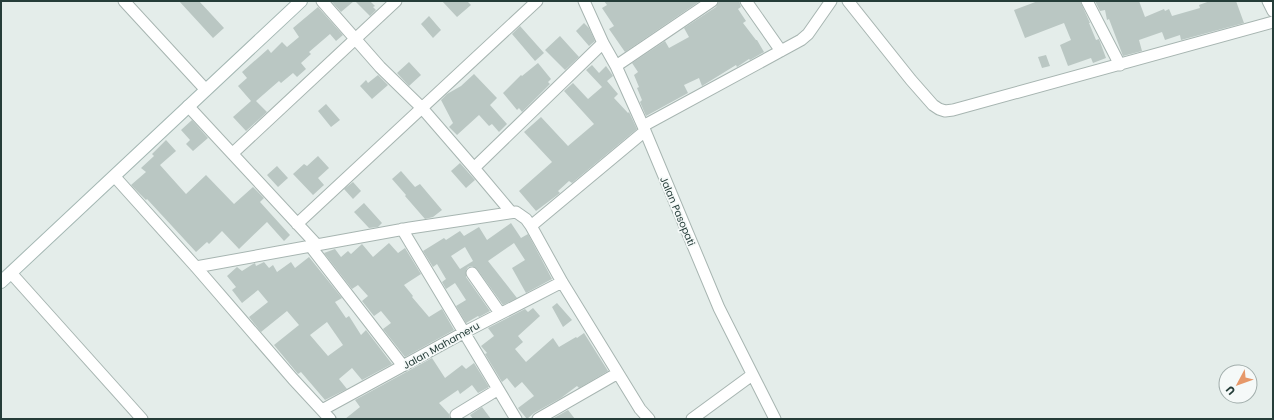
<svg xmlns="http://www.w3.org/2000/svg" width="1274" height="420" viewBox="0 0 1274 420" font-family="Poppins,sans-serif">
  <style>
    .building { fill: #bac7c3; fill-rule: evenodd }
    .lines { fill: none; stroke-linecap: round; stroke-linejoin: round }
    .minor-casing { stroke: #a7b5b1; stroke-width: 13 }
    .secondary-casing { stroke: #a4b7b3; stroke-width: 14 }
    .minor { stroke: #fff; stroke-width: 11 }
    .secondary { stroke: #fff; stroke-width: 12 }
    .labels { text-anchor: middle; stroke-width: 3.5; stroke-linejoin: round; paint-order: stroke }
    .street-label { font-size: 10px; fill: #253d39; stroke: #f5f9f8 }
  </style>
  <rect width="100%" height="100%" fill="#e4edea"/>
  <!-- building -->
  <path class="building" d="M179,1h20l25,27 -11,10z
    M331,1h23l-13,11z
    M355,1h15l5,5 -2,1 3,3 -6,6z
    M442,1h25l4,4 -14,12z
    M604,1h96l-75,51 -16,-23 5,-3 -12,-18 5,-3z
    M719,1h20l2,6 -3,2 8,12 -3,2 13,17h1l7,12 -14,8 -1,-1 -12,8 -1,-2 -34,21 -3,-8 -15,7 4,8 -42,23 -6,-14 2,-2 -5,-12 2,-1 -5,-12 4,-3 -6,-9 33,-22 4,7 20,-11 -5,-9 32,-21z
    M1038,1h42l10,22h-1l7,17 3,-1 7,19 -13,5 -2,-5 -23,8 -8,-21 11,-5 -7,-17 -39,15 -11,-28z
    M1095,1h44l6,16 19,-8 1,2 4,-2 3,7 28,-8 -1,-3 11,-4h26l8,22 -63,17 -1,-5 -15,5 -3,-8 -23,8 3,11 -19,5 -14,-37 -2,1 -2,-10 -5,1z
    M318,7l25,28 -7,6 -6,-7 -21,18 2,2 -10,9 5,6 -9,8 -4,-4 -12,10 -2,-2 -23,20 11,11 -21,19 -13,-14 18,-16 -13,-15 9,-8 -5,-6 26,-23 3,4 11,-11 5,5 12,-10 -6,-9z
    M429,16l12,14 -8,8 -12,-14z
    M584,23l5,5 6,13 -6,5 -13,-15z
    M520,26l24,27 -9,8 -23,-27z
    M560,36l19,21 -14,13 -20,-20z
    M1046,55l4,11 -8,2 -4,-11z
    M409,62l12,13 -12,11 -12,-13z
    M538,63l13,16 -3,3 2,2 -28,28 -3,-4 -2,2 -14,-17 18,-18 1,1z
    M592,65l7,8 7,-7 5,7 2,3 -6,5 11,13 -4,4 14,15 1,-1 8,17 -65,54 -3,-2 -11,10 2,2 -24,18 -17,-20 33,-29 -28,-30 17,-15 27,29 26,-22 -30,-33 9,-8 15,16 14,-12 -16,-17z
    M474,74l23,24 -7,7 17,19 -8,8 -7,-8 -3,2 -10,-11 -22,20 -8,-8 4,-4 -12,-23 6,-6 14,-8z
    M378,75l10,10 -16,14 -12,-13 6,-6 2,3z
    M326,104l14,16 -9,7 -13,-16z
    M192,120l16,18 -15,13 -7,-7 4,-4 -9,-10z
    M166,140l10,11 -16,14 26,29 20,-19 28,29 19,-17 11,11 -4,4 30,33 -6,6 -17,-19 -28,27 -17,-18 -13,13 -2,-2 -11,10 -49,-53 -1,1 -15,-15 15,-13 -5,-4 13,-12 -2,-2z
    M318,156l11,12 -11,10 6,7 -11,10 -20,-21 11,-10 3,2z
    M460,163l15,17 -9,8 -15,-17z
    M277,166l11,12 -10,9 -11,-12z
    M401,171l14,16 5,-3 22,26 -9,7 -8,2 -20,-23 1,-1 -14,-16z
    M353,182l8,9 -8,8 -9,-10z
    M364,203l18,20 -4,4 -9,1 -15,-16z
    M511,223l10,15 7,-4 24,45 -26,14 -14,-25 13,-8 -11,-17 -26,18 29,37 -14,7 -26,-36 -5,-3 -4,1 -2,3v7l24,34 -11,6 -1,-1 -12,7 -10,-17 10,-6 -11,-17 -9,6 -4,-7 4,-3 -9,-15 -4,3 -10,-16 21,-13 2,2 14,-9 4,5 15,-9 8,13zM465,247l8,14 -13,8 -9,-13z
    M389,243l9,10 7,-5 16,26 -17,11 9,11 -1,1 17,20 13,-8 12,21 -49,27 -22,-28 8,-6 -10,-12 -7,5 -12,-15 6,-5 -10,-11 -6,4 -28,-36 11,-4 6,8 7,-6 3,3 11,-10 11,13z
    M309,257l33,41 -7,4 11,16 3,-2 12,19 5,-5 26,34 -30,16 -10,-12 -13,11 8,10 -22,11 -24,-28 -3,2 -24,-29 25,-20 -12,-14 -26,21 -12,-15 19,-15 -10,-12 -16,13 -10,-13 4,-3 -9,-11 10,-9 5,4 11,-7 2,-1 1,3 8,-4 5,6 4,-3 4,7 14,-10 4,6zM327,322l16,23 -15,11 -18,-21z
    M557,303l15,17 -9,7 -11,-20z
    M533,308l7,8 -22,20 5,6 -8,7 11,13 27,-24 6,9 17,-10 1,1 7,-5 24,38 -29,17 -2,-2 -16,12 -27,15 -7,6 -9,-11 16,-12 -12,-14 -7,6 -8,-10 -5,4 -17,-28 2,-1 -6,-7 13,-10 -6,-8 37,-19 3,3z
    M432,358l13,20 17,-13 4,4 8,-6 15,24 -11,6 -6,-8 -12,9 -2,-4 -19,13 10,11 1,5h-105l15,-12 -5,-7z
    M482,407l9,12h-18l-3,-4z
    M568,410l7,9h-20l-1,-1z"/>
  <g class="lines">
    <!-- minor casing -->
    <g class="minor-casing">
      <path id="minor" d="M124,1l82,89
        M322,1l58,66 42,41 52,60 129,-125
        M584,1l19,42 13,23 27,60 76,182 56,111
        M746,1l35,50
        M848,1l63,79 22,25 6,4 6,2 8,-1 320,-88
        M1087,1l33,64
        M1268,1l5,10
        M616,66l96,-65
        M188,106l129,139
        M643,126l158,-86 7,-6 23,-33
        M233,153l163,-152
        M474,168l37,44
        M115,177l81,90 97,112 37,40
        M297,224l240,-223
        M531,226l114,-95
        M402,229l114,190
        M311,247l92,119
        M196,267l214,-39 106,-16 10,7 5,7 31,56 78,127 9,10
        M11,273l131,146
        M472,273l28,40
        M322,410l141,-77 99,-51
        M456,415l41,-25
        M538,419l80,-46
        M692,419l60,-44"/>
    </g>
    <!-- secondary casing -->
    <g class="secondary-casing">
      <path id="secondary" d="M1,282l300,-281"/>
    </g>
    <!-- minor -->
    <use href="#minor" class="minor"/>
    <!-- secondary -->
    <use href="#secondary" class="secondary"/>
  </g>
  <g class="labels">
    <!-- street labels -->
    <g class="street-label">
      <text transform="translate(678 211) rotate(67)" y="4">Jalan Pasopati</text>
      <text transform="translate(441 345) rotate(-29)" y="4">Jalan Mahameru</text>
    </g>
  </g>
  <!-- border -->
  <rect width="1274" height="420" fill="none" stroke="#253d39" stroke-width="4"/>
  <!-- north arrow -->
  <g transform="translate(1238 384) rotate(229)"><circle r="19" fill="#f5f9f8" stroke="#a2aeac"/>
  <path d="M0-3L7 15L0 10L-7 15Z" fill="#e69869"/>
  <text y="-6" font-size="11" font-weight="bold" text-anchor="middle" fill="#253d39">U</text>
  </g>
</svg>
